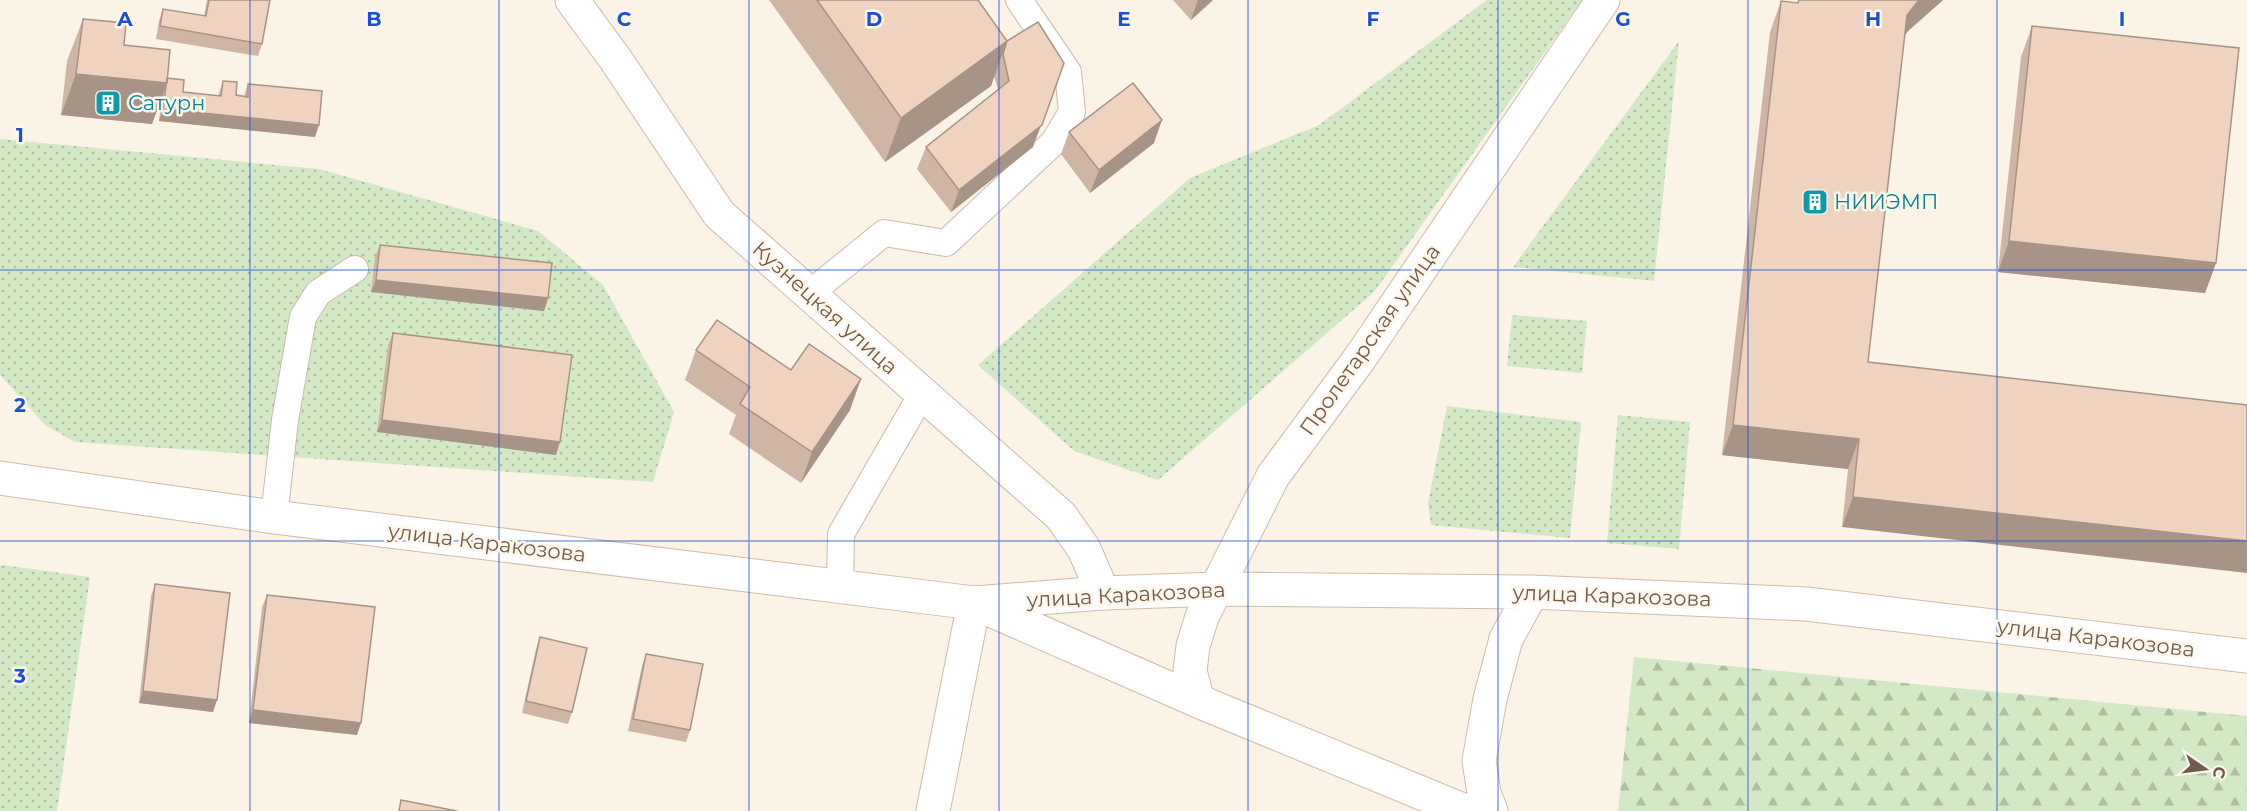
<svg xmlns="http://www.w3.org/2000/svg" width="2247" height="811" viewBox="0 0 2247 811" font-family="Montserrat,sans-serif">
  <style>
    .grass { fill: url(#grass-dots) }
    .forest { fill: url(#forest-firs) }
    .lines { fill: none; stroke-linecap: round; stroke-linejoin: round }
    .service-casing { stroke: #ccbbad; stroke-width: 28 }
    .minor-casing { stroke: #ccbbad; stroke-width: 35 }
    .secondary-casing { stroke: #cfbcab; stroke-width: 35 }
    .service { stroke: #fff; stroke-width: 26 }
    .minor { stroke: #fff; stroke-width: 33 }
    .secondary { stroke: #fff; stroke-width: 33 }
    .wall { fill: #ceb5a4 }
    .shaded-wall { fill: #a79486 }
    .building { fill: #efd3bf; stroke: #a79486; stroke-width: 1.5 }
    .grid { fill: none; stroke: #1d4ed8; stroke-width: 1.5; stroke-opacity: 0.55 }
    .labels { text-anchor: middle; stroke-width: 5; stroke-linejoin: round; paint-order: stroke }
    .culture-label { font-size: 21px; fill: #0d838f; stroke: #fef7ec; text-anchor: start }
    .street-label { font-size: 21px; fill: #735b4c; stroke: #fef7ec }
    .grid-label { font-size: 20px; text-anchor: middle; font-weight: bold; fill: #1d4ed8; stroke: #fef7ec; stroke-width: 5; stroke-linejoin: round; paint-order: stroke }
  </style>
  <defs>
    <pattern id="grass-dots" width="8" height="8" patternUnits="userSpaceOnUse" patternTransform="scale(1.5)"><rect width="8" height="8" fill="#d3e8c5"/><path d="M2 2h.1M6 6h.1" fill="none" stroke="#b0bfa2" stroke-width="1.8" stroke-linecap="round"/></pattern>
    <pattern id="forest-firs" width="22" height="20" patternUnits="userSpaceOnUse" patternTransform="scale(1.5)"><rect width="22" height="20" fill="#d3e8c5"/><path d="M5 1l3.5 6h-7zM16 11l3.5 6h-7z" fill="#b0bfa2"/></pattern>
  </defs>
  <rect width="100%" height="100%" fill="#fbf3e6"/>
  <!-- grass -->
  <path class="grass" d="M1487,0h95l-208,292 -216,188 -84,-29 -96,-86 212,-187 129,-53z
    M1679,41l-25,240 -141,-14z
    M0,139l319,30 219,62 65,54 71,127 -21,70 -578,-40 -30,-17 -45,-50z
    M1512,315l75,6 -5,52 -75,-7z
    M1447,406l134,16 -11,116 -139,-13 -3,-22z
    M1618,415l72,7 -11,127 -72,-6z
    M3,565l87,12 -33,234h-57v-245z"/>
  <!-- forest -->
  <path class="forest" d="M1634,657l613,59v95h-629z"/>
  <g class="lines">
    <!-- service casing -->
    <g class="service-casing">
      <path id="service" d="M809,294l75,-61 62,10 108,-101 18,-30 -4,-40 -49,-72
        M274,517l11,-97 18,-103 15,-24 37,-24
        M840,586l1,-52 81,-140"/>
    </g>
    <!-- minor casing -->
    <g class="minor-casing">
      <path id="minor" d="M572,0l44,60 103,154 342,302 23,33 19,44"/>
    </g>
    <!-- secondary casing -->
    <g class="secondary-casing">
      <path id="secondary" d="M0,478l274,39 700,86 129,-10 114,-4 315,3 274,12 441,52
        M979,605l219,96 267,110
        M1198,701l-8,-30 3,-25 9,-29 71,-141 87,-118 243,-358
        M933,811l41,-208
        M1491,811l-7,-18 -5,-32 11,-62 16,-60 26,-47"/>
    </g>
    <!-- service -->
    <use href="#service" class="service"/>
    <!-- minor -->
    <use href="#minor" class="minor"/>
    <!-- secondary -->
    <use href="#secondary" class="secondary"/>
  </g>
  <!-- wall -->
  <path class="wall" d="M207,0h63l-8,44 -4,12 -102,-17 3,-18 4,-12 41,7z
    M769,0h209l29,41 26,106 -82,65 -34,-43 9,-22 72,-57 -4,-14 -3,10 -106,76z
    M1173,0h40l-22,20z
    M1798,0h145l-35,31 -3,4 -37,327 379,43 -405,122 6,-58 -126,-14 48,-423 11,-31 16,2z
    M83,19l41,26 59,47 35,4 5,-15 13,14 8,1 4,-12 67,53 -156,-16 3,-25 -10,28 -91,-9 6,-54z
    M2032,26l184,237 -11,30 -207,-21 23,-215z
    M1069,132l85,11 -64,50 -29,-39z
    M380,245l168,53 -4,13 -173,-19 4,-35z
    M393,333l163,122 -179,-23 11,-87z
    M696,350l154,60 -49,73 -72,-49 7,-19 -51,-35z
    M155,584l58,128 -74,-9 12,-107z
    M267,595l90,140 -108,-12 13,-116z
    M540,637l32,75 -4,12 -46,-11 14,-64z
    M646,654l44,76 -4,12 -58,-11 14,-65z"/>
  <!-- shaded-wall -->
  <path class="shaded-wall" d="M1198,0h15l-22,20z
    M1919,0h24l-35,31 -12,15 11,-31z
    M1007,41l-16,45 -106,76 16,-44z
    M1064,63l-31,84 -82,65 8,-22z
    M76,74l91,9 -15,41 -91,-9z
    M163,109l156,16 -4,12 -156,-16z
    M1162,120l-8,23 -64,50 9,-23z
    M2009,241l207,22 -11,30 -207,-21z
    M376,280l172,18 -4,13 -173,-19z
    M861,379l-11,31 -49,73 11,-31z
    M382,420l178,22 -4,13 -179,-23z
    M1733,425l126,14 -11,30 -126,-14z
    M1853,497l394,44v32l-405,-46z
    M143,691l74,9 -4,12 -74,-9z
    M253,710l108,13 -4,12 -108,-12z"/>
  <!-- building -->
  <path class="building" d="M209,0h61l-8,44 -102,-18 3,-17 43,7z
    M817,0h161l29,41 -106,77z
    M1799,0h120l-12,15 -39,347 379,43v136l-394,-44 6,-58 -126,-14 48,-424 17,2z
    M83,19l43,4 -2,22 46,5 -3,33 -91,-9z
    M1038,22l26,41 -22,62 -83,65 -33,-43 83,-66 -6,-27 4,-13z
    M2032,26l207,22 -23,215 -207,-22z
    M167,78l17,2 -1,12 38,4 2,-15 14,1 -1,13 12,2v-13l74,7 -3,34 -156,-16z
    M1133,83l29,37 -63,50 -30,-38z
    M380,245l172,18 -4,35 -172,-18z
    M717,320l74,50 18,-26 52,35 -49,73 -72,-48 10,-17 -54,-37z
    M393,333l179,22 -12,87 -178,-22z
    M155,584l75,9 -13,107 -74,-9z
    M267,595l108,12 -14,116 -108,-13z
    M540,637l47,11 -15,64 -46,-11z
    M646,654l57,10 -13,66 -57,-11z
    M401,800l56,11h-58z"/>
  <!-- grid -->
  <path class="grid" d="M250,0v811M499,0v811M749,0v811M999,0v811M1248,0v811M1498,0v811M1748,0v811M1997,0v811M0,270h2247M0,541h2247"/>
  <!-- icons -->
  <defs>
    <g id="building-square" transform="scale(1.35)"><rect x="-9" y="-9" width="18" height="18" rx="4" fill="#0f9aa8" stroke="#fef7ec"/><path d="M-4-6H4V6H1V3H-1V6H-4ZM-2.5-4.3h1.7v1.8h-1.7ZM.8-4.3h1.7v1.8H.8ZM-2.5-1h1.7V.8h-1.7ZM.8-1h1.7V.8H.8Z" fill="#fff"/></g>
  </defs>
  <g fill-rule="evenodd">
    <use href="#building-square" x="108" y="103"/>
    <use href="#building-square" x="1815" y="202"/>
  </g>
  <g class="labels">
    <!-- culture labels -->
    <g class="culture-label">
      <text x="128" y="110">Сатурн</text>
      <text x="1834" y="209">НИИЭМП</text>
    </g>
    <!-- street labels -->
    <g class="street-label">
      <text transform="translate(825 308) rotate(42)" y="7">Кузнецкая улица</text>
      <text transform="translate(1370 340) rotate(-55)" y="7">Пролетарская улица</text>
      <text transform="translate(487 543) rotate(7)" y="7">улица Каракозова</text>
      <text transform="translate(1126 595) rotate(-3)" y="7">улица Каракозова</text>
      <text transform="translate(1612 596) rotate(2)" y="7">улица Каракозова</text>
      <text transform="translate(2096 638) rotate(7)" y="7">улица Каракозова</text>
    </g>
  </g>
  <g class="grid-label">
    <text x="125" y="26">A</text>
    <text x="374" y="26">B</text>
    <text x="624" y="26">C</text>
    <text x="874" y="26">D</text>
    <text x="1124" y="26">E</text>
    <text x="1373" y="26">F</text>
    <text x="1623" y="26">G</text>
    <text x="1873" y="26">H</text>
    <text x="2122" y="26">I</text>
    <text x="20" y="142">1</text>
    <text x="20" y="412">2</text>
    <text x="20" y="683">3</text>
  </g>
  <!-- north arrow -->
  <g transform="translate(2205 769) rotate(104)" stroke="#fef7ec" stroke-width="4.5" paint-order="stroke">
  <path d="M0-4.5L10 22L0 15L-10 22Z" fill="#735b4c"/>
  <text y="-9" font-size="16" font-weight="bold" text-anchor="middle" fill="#735b4c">С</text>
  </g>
</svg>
